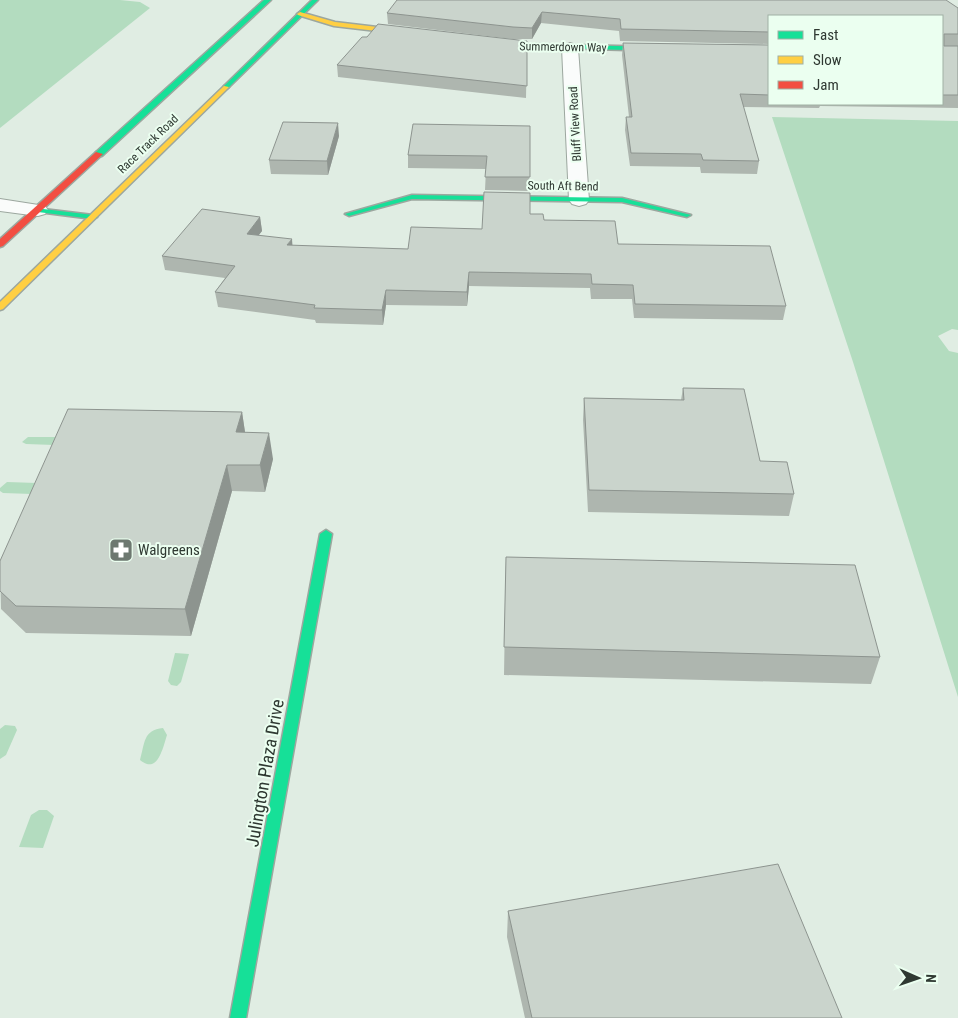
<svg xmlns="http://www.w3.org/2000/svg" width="958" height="1018" viewBox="0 0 958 1018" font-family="'Roboto Condensed',sans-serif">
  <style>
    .green { fill: #b3dcbf }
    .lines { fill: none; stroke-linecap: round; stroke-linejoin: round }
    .street-casing { stroke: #9ca79f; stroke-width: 2 }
    .fast-casing { stroke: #9ca79f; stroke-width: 3 }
    .slow-casing { stroke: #9ca79f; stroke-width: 3 }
    .jam-casing { stroke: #9ca79f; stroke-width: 3 }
    .street { fill: #fafcfb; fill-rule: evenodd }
    .fast { fill: #16e098; fill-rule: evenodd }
    .slow { fill: #ffcf43; fill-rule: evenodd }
    .jam { fill: #f24e42; fill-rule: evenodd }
    .wall { fill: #aeb6af }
    .shaded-wall { fill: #8d948f }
    .building { fill: #cad4cc; stroke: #8d948f }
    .labels { text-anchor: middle; stroke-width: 4; stroke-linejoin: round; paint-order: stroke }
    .far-street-label { font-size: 12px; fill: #2f3932; stroke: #ebfff0 }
    .poi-label { font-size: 15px; fill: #2f3932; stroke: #ebfff0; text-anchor: start }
    .near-street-label { font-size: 18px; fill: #2f3932; stroke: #ebfff0 }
  </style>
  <rect width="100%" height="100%" fill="#e0ede3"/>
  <!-- green -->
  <path class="green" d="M0,0h120l20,2 10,6 -150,120z
    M772,117l186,4v209l-6,-1 -14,7 11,15 9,2v344l-105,-335z
    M28,437h30l-4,8 -28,-1 -4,-2z
    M7,482l30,1 -5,11 -29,-1 -3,-2v-3z
    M175,653l14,1 -8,28 -4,4 -6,-1 -3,-4z
    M5,725l10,1 2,4 -11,25 -6,4v-30z
    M163,728l4,7c-4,12 -9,40 -27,25 5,-17 3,-30 23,-32z
    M39,810h8l7,6 -11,32 -24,-1 12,-32z"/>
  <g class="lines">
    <!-- street casing -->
    <g class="street-casing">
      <path id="street" d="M570,43l6,2 2,3 11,152 -3,4 -7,2 -7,-2 -3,-4 -7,-152 2,-3z
        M0,199l45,7 3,4 -3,4 -7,2 -38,-5z"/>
    </g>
    <!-- fast casing -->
    <g class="fast-casing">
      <path id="fast" d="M264,0h7l-169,156h-6v-4z
        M312,0h6l-90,88h-4v-2z
        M489,43l171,4 3,2 -3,2 -169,-5 -2,-1z
        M412,195l210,3 69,17 -4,2 -65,-15 -210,-3 -63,17 -4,-2z
        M35,208l58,7 4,2 -4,2 -55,-7h-3z
        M326,530l6,4 -86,484h-16l90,-484z"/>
    </g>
    <!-- slow casing -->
    <g class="slow-casing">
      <path id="slow" d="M300,12l35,10 76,9 3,2 -3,2 -77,-9 -36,-11 -1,-1z
        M224,86l5,1 -226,222 -3,1v-8z"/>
    </g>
    <!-- jam casing -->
    <g class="jam-casing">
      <path id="jam" d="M96,152l7,2 -100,92 -3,1v-8z"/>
    </g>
    <!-- street -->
    <use href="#street" class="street"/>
    <!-- fast -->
    <use href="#fast" class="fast"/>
    <!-- slow -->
    <use href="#slow" class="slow"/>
    <!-- jam -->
    <use href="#jam" class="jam"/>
  </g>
  <!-- wall -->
  <path class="wall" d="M958,8v38h-14h14v62l-138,-2 -1,2 -76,-1 16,54 -2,13 -56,-1 -1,-6 -70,-1 -5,-36 1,-13h3l-7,-62 1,-12 146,2v59h173v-88h-173v28l-149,-3 -1,-10 -78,-8 -9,16h-19l-125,-15 -1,-11z
    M367,37l160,4 -1,57 -188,-21 -1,-12z
    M530,126l-1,65 -44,-1 1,-21 -78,-1v-13z
    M339,136l-11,39 -57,-1 -2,-14z
    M530,214l14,6 74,24 168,62 -3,14 -149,-2 -2,-19h-41l-1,-11 -121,-2 -2,20 -81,-1 -3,20 -67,-2 -1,-3 -97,-13 -3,-15 10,-14 -60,-8 -3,-14 98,-39 2,14 -4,4 34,11 116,3 74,-20z
    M683,388l111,106 -5,22 -201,-4 -5,-92 1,-22 97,2z
    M242,412l3,20 28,27 -8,33 -33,-1 -41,145 -165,-3 -25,-24 -1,-48z
    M506,557l374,100 -9,27 -367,-9z
    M508,911l334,107h-317l-18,-81z"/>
  <!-- shaded-wall -->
  <path class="shaded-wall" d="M542,12l-1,11 -9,16v-11z
    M338,123l1,13 -11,39 -1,-14z
    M260,217l2,14 -13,17 -2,-14z
    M292,239l1,14 -6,-8z
    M469,272v14l-2,20v-14z
    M386,290v15l-3,20 -1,-15z
    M242,412l4,27 -10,-7z
    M269,433l4,26 -8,33 -5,-27z
    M227,465l5,26 -41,145 -6,-27z"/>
  <!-- building -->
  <path class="building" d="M397,0h549l12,8v26h-14v12h14v49h-16v-79h-173v16l-148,-3 -1,-10 -78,-7 -10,16 -19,-1 -126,-14z
    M378,24l149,17v45l-190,-21 25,-28h5z
    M623,43l146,2v50l-29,-1 19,67 -56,-1 -2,-6 -70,-1 -5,-36h6z
    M283,122l55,1 -11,38 -58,-1z
    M413,124l117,2v51h-45l2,-21 -79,-1z
    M484,192l46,1v21h13l1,6 71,1 3,23 152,2 16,60 -151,-2 -2,-19 -41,-1 -1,-10 -122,-2 -2,20 -81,-2 -4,20 -68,-2 1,-3 -100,-13 20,-26 -73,-10 40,-47 58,8 -13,17 45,5 -5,6 121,4 3,-22 71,2z
    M683,388l61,1 16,72 27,1 7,32 -205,-4 -5,-92 100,2z
    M68,409l174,3 -6,20 33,1 -9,32h-33l-42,144 -169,-3 -16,-15v-30z
    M506,557l349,8 25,92 -376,-10z
    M778,864l64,154h-310l-24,-107z"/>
  <!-- icons -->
  <defs>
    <g id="pharmacy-square" transform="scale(1.25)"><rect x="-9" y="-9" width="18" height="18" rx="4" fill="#6d7870" stroke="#ebfff0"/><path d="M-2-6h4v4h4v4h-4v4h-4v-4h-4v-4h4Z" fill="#fff"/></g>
  </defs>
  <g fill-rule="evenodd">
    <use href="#pharmacy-square" x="121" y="550"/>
  </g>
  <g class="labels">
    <!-- far-street labels -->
    <g class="far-street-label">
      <text transform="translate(563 47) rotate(1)" y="4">Summerdown Way</text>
      <text transform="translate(575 124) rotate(-93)" y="4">Bluff View Road</text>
      <text transform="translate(148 144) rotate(-44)" y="4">Race Track Road</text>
      <text transform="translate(563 186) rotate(1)" y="4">South Aft Bend</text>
    </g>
    <!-- poi labels -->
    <g class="poi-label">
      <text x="138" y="555">Walgreens</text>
    </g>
    <!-- near-street labels -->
    <g class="near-street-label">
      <text transform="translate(265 773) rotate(-80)" y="6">Julington Plaza Drive</text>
    </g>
  </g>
  <!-- legend -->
  <rect x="768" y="15" width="175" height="90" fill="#ebfff0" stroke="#a0b0a4"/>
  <rect x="778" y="31" width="25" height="8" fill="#16e098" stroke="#a0b0a4"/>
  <text x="813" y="40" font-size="15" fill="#2f3932">Fast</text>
  <rect x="778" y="56" width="25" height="8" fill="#ffcf43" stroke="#a0b0a4"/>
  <text x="813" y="65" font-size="15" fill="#2f3932">Slow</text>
  <rect x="778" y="81" width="25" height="8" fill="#f24e42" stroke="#a0b0a4"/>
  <text x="813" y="90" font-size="15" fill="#2f3932">Jam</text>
  <!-- north arrow -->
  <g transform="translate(918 978) rotate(92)" stroke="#ebfff0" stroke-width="4" paint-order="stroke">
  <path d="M0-4L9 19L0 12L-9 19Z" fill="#2f3932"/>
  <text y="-8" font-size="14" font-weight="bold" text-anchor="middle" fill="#2f3932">N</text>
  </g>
</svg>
